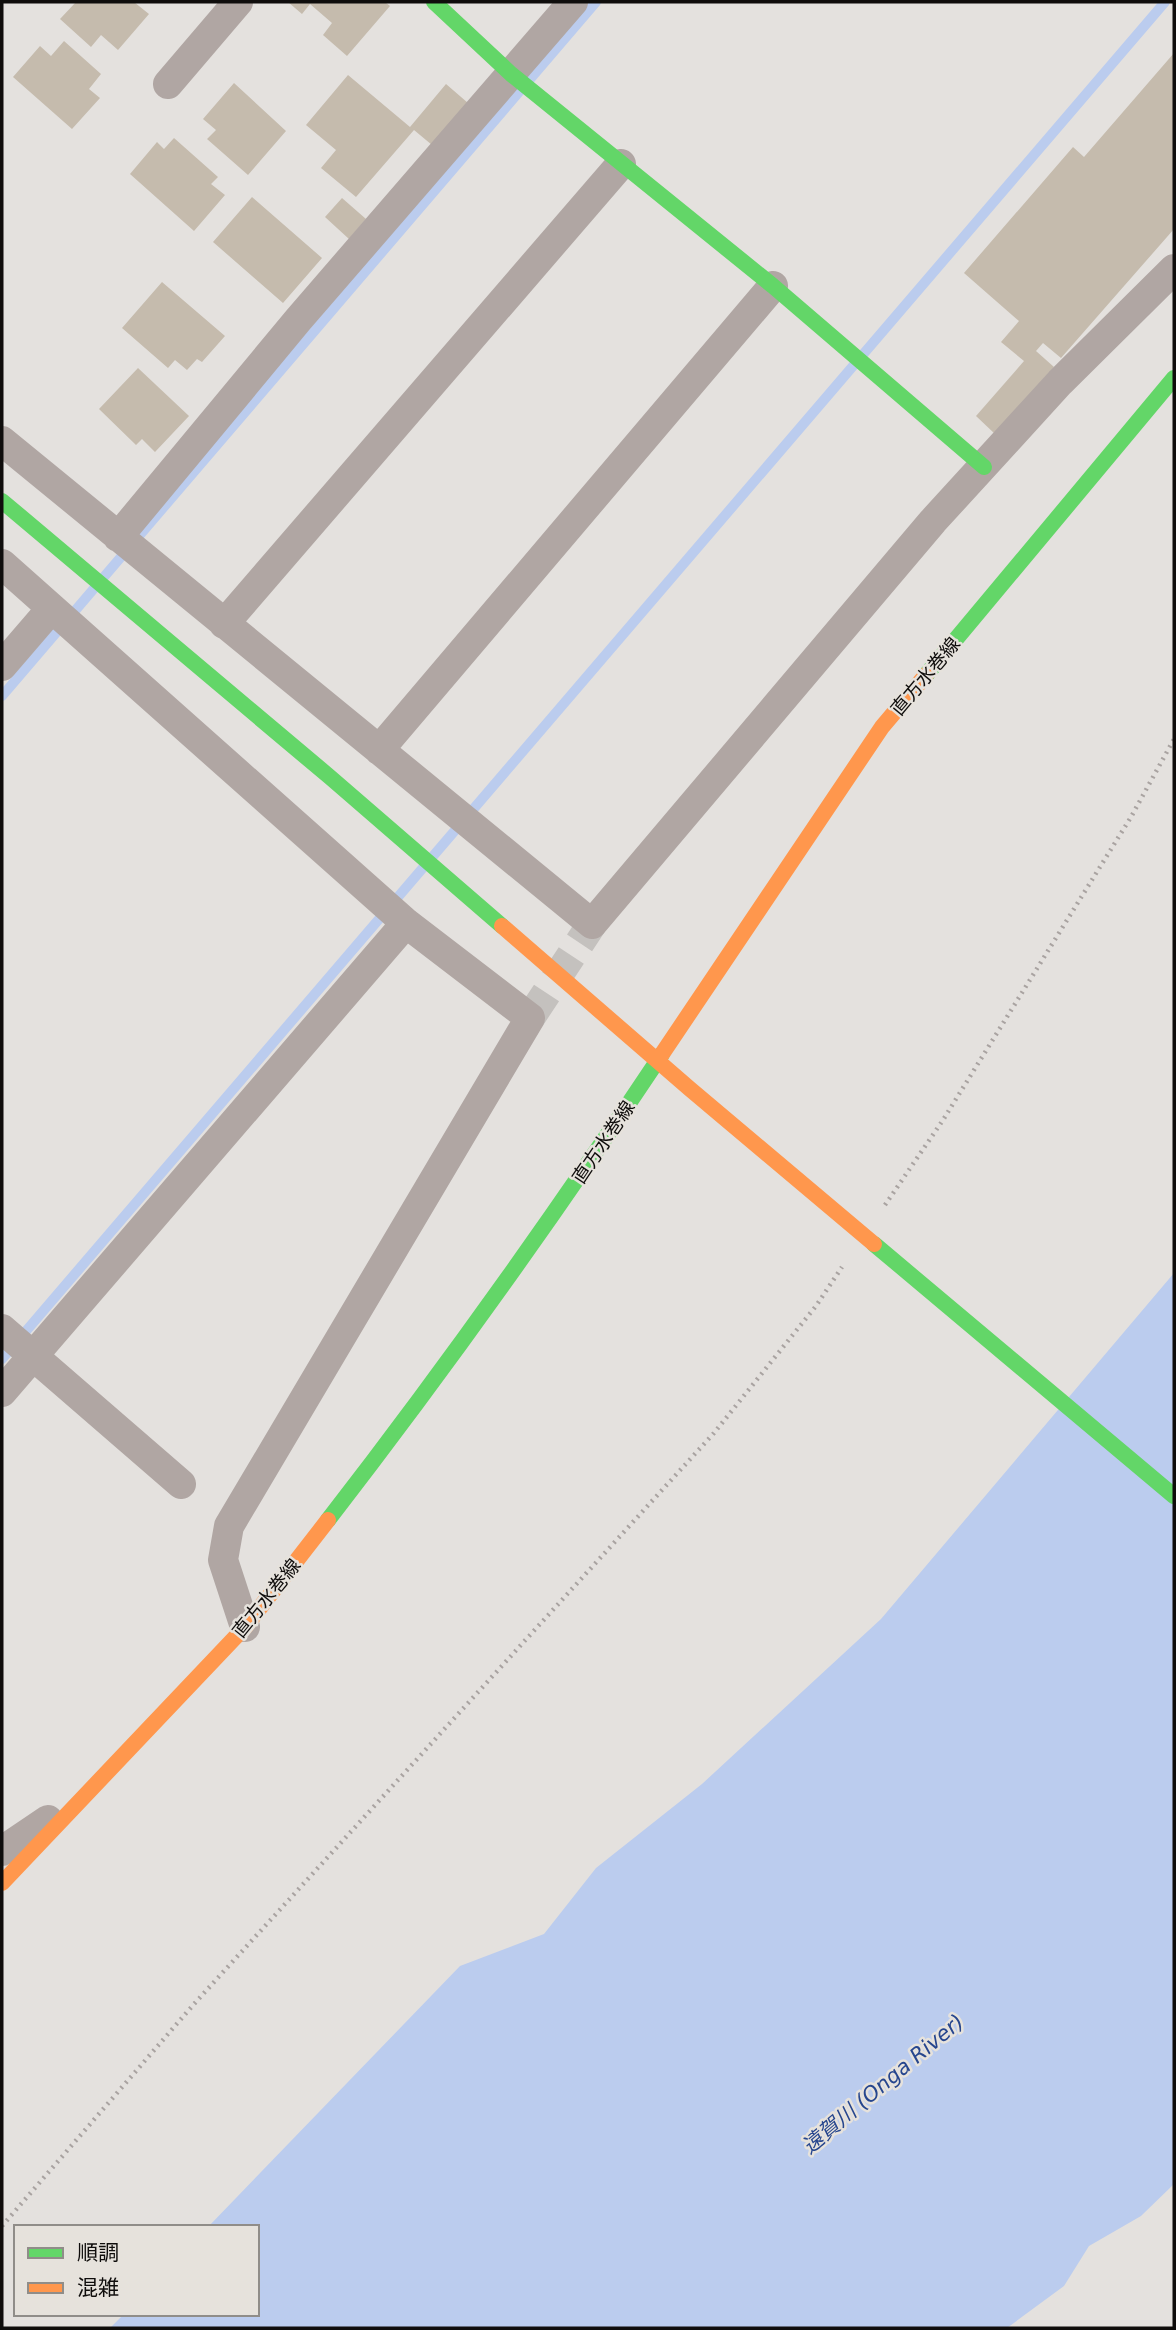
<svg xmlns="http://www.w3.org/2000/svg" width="1176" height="2330" viewBox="0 0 1176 2330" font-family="'DejaVu Sans','Noto Sans JP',sans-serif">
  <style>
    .water { fill: #bce }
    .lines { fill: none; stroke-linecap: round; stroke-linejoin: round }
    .stream { stroke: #bce; stroke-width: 10 }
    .building { fill: #c5bbad }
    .street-tunnel { stroke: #c4c1be; stroke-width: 30; stroke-dasharray: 30 15; stroke-linecap: butt }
    .path { stroke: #a9a3a1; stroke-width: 4.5; stroke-dasharray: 2 5; stroke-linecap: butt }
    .street { stroke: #b0a6a3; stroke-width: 30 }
    .fast { stroke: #63d668; stroke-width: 16 }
    .slow { stroke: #ff974d; stroke-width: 16 }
    .labels { text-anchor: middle; stroke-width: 5; stroke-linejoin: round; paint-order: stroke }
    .street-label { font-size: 19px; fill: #0f0d0c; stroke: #e6e2dc }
    .water-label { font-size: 21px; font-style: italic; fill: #26468e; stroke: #e6e2dc }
  </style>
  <rect width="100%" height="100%" fill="#e4e1de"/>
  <!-- water -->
  <path class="water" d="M1174,1273v911l-33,32 -52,30 -25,40 -57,42h-897l14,-14h133v-87h-49l252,-261 84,-32 52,-66 106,-84 179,-165z"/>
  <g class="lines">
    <!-- stream -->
    <path class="stream" d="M2,696l594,-694
      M2,1359l1163,-1357"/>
  </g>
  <!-- building -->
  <path class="building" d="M76,2h58l15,12 -31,36 -17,-15 -10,12 -31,-28z
    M288,2h97l5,4 -43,50 -24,-21 9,-12 -22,-19 -8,10z
    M64,41l37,33 -12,15 11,9 -28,31 -59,-52 27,-31 11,10z
    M1174,53v176l-113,129 -18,-15 -7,8 18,16 -59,67 -19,-18 48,-55 -23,-19 18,-21 -55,-48 109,-126 11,10z
    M348,75l62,52 36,-43 22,19 -36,42 -18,-15 -58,67 -35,-29 15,-18 -30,-25z
    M234,83l52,48 -38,44 -41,-36 9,-9 -13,-11z
    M174,138l44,39 -7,7 14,11 -31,36 -64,-57 27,-32 7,7z
    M252,197l70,61 -39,45 -70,-61z
    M342,198l24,21 -17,20 -24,-22z
    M162,282l63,54 -23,26 -5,-3 -10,11 -12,-10 -7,8 -46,-40z
    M138,368l51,48 -34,36 -13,-13 -6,6 -37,-36z"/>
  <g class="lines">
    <!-- street-tunnel -->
    <path class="street-tunnel" d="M530,1018l62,-94"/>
    <!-- path -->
    <path class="path" d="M885,1205l58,-85 188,-303 43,-78
      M2,2226l192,-222 520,-571 102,-127 26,-39"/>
    <!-- street -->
    <path class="street" d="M168,84l70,-82
      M2,441l590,483 341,-403 127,-139 114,-113
      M118,537l180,-217 275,-318
      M2,564l404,359 124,95 -301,508 -6,34 22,67
      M224,624l397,-460
      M2,666l49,-57
      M379,750l394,-464
      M2,1329l179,155
      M2,1392l404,-469
      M2,1851l46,-31"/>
    <!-- fast -->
    <path class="fast" d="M434,2l77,72 262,212 211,181
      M2,501l329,277 171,148
      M926,675l248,-297
      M874,1244l300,252
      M328,1520c117,-151 228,-307 334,-466"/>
    <!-- slow -->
    <path class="slow" d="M502,926l188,163 184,155
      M662,1054l220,-327 44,-52
      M2,1883l243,-256 83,-107"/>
  </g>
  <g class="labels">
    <!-- street labels -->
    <g class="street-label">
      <text transform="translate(925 676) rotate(-50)" y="7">直方水巻線</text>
      <text transform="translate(603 1142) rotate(-56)" y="7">直方水巻線</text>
      <text transform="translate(266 1598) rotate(-51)" y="7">直方水巻線</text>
    </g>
    <!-- water labels -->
    <g class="water-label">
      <text transform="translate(883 2084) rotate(-40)" y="7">遠賀川 (Onga River)</text>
    </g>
  </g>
  <!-- border -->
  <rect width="1176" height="2330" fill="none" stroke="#0f0d0c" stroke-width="7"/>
  <!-- legend -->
  <rect x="14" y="2225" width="245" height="91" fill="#e6e2dc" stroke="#908d89" stroke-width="2"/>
  <rect x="28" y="2248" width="35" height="10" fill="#63d668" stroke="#908d89" stroke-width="2"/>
  <text x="77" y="2260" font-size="21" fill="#0f0d0c">順調</text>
  <rect x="28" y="2283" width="35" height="10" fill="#ff974d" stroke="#908d89" stroke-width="2"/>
  <text x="77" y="2295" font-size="21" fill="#0f0d0c">混雑</text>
</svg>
